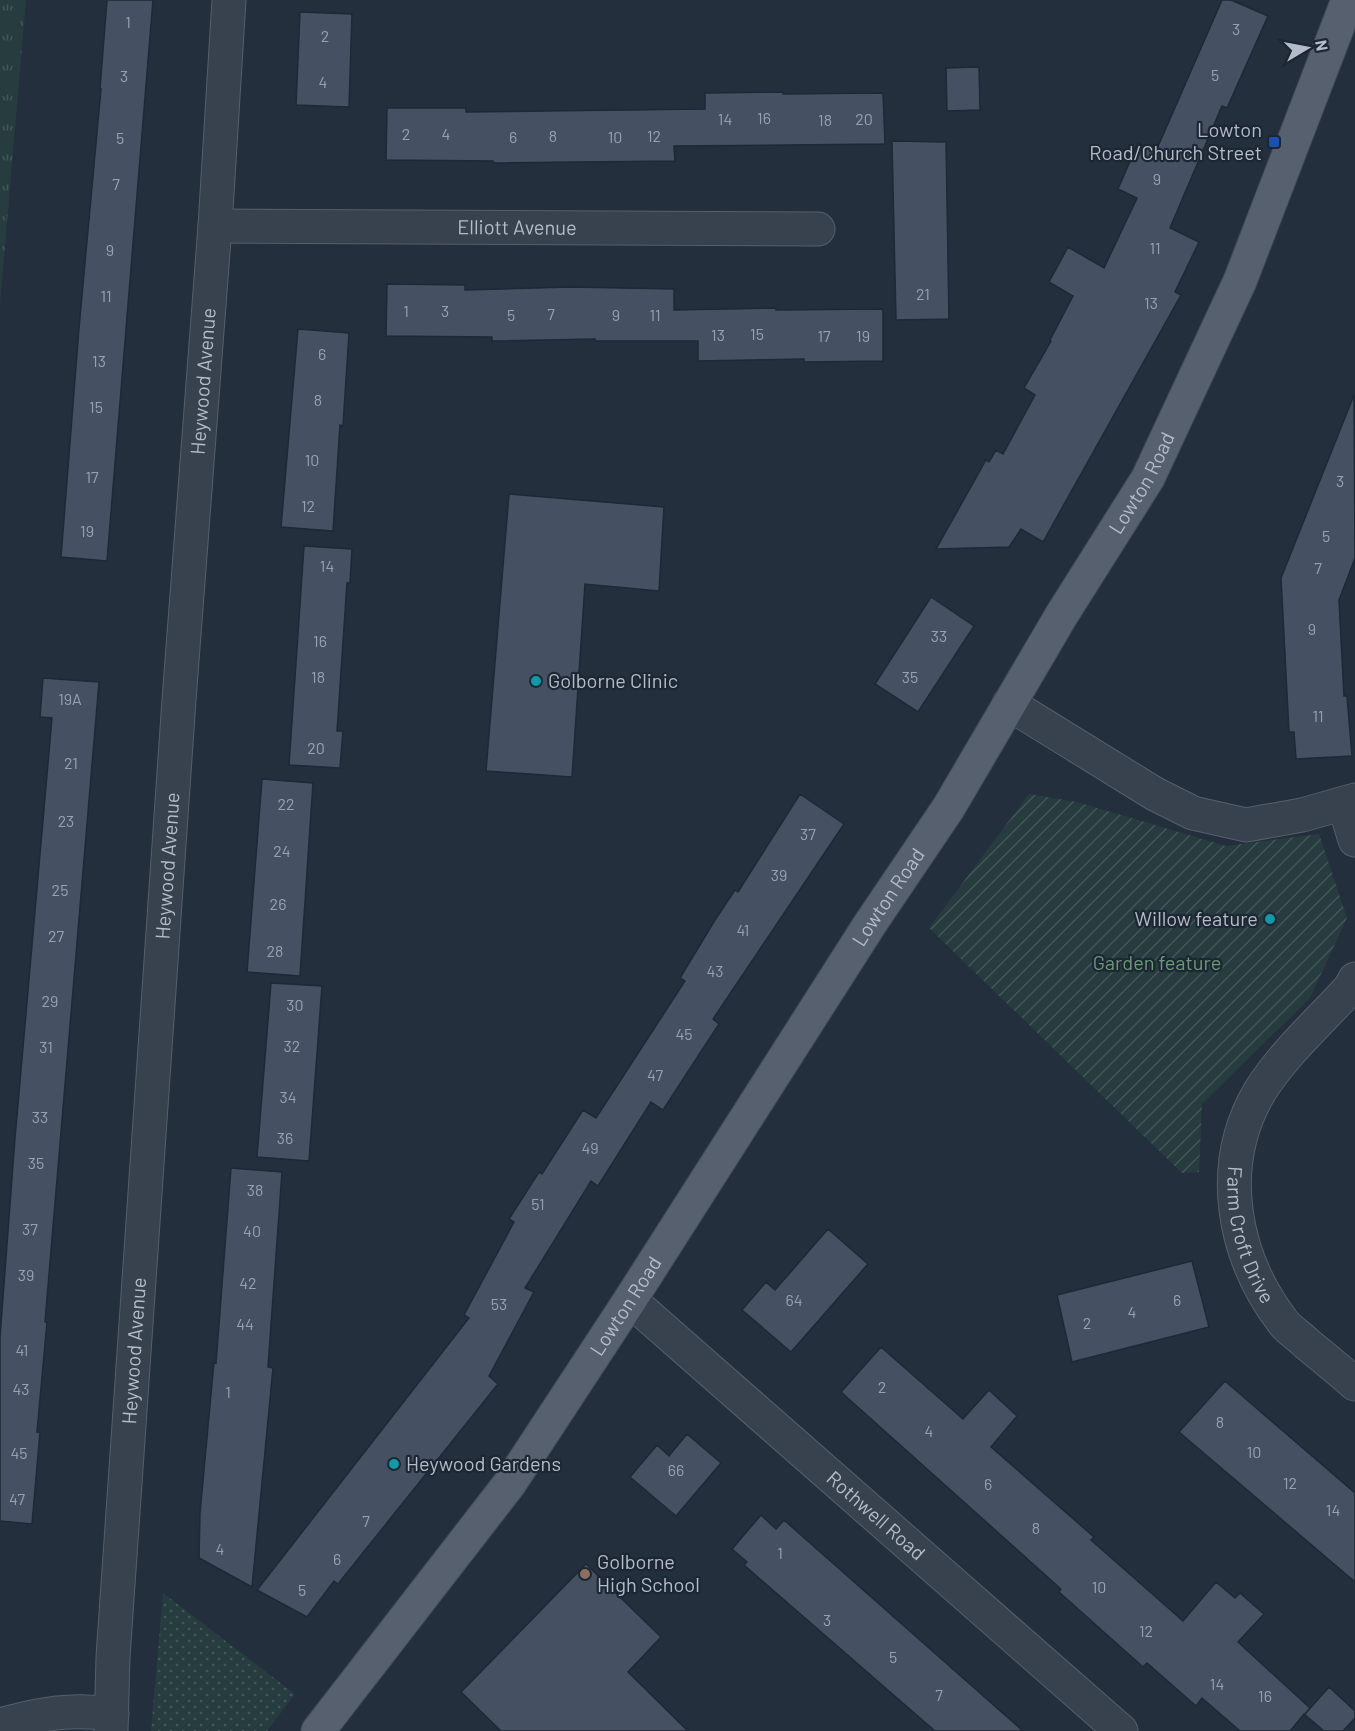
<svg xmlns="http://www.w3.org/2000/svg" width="1355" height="1731" viewBox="0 0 1355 1731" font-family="Barlow,sans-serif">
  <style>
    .grass { fill: url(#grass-dots) }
    .park { fill: url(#park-tufts) }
    .garden { fill: url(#garden-furrows) }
    .building { fill: #455162; stroke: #1f2835; stroke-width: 1.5 }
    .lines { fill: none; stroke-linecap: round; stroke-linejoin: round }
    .minor-casing { stroke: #565f6c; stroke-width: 35 }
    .major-casing { stroke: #414a57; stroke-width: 35 }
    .minor { stroke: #38414e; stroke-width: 33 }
    .major { stroke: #56606e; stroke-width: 33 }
    .transit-dot { fill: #1a4fb4; stroke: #1d2633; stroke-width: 2 }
    .culture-dot { fill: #0f9aa8; stroke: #1d2633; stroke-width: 2 }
    .education-dot { fill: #8d6e63; stroke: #1d2633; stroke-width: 2 }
    .labels { text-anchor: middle; stroke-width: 4.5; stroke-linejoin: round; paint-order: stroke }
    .number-label { font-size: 16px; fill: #98a1af }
    .poi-label { font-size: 20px; fill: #b4bcc9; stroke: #1d2633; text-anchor: start }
    .street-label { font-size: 20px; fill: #b4bcc9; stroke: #1d2633 }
    .park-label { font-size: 20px; fill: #6b9a76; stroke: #1d2633 }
  </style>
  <defs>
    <pattern id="grass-dots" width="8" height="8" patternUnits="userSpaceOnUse" patternTransform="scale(1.5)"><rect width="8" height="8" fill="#263c3f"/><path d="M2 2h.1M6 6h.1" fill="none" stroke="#435659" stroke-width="1.8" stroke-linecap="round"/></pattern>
    <pattern id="park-tufts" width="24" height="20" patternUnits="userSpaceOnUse" patternTransform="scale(1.5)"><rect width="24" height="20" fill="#263c3f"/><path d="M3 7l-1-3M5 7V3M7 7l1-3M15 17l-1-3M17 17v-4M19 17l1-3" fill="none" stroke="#435659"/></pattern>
    <pattern id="garden-furrows" width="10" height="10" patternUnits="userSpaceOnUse" patternTransform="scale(1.5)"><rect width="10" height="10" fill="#263c3f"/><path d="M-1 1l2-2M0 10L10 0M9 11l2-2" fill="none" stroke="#435659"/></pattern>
  </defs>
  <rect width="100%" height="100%" fill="#242f3e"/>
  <!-- grass -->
  <path class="grass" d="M163,1593l132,101 -28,37h-116z"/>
  <!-- park -->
  <path class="park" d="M0,0h26l-26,303z"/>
  <!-- garden -->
  <path class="garden" d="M1029,794l48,8 149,44 93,-12 28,84 -37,80 -108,106 -3,68 -17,1 -253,-245z"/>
  <!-- building -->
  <path class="building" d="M107,0h46l-46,561 -46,-4 18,-229 22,-239h-1z
    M1222,0h9l37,16 -41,92 -5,-2 -52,122 29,14 -24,50 6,3 -138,247 -22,-13 -12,18 -73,2 50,-89 3,2 7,-12 7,4 32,-59 -11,-7 27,-47 -1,-1 23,-44 -24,-14 19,-35 36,21 33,-70 -19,-9 20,-46 18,8z
    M300,12l52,2 -3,93 -53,-2z
    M979,67l1,43 -33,1 -1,-43z
    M783,92v2l100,-1 2,51 -211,2 1,15 -181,2 -1,-2 -107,-1 1,-52h79v4l239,-3v-16z
    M892,141l54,1 3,177 -53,1z
    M387,284l78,1v5l105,-3 104,2v21l102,-2v2l107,-1v52l-79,1v-3l-106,2v-20h-103v-2l-103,2v-4l-106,-1z
    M298,329l51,4 -6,93 -3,-1 -7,106 -52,-4z
    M1354,395l1,163 -16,42 5,96h3l5,60 -56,3 -2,-27h-5l-8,-154z
    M509,494l155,13 -5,84 -74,-7 -13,193 -86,-6z
    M304,546l48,3 -2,34h-3l-10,148h6l-3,37 -51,-3z
    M931,597l43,29 -56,86 -43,-28z
    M43,678l56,4 -54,640h2l-10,110h3l-8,92 -32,-3v-184l15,-199 37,-420 -12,-1z
    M262,779l51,4 -13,193 -53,-4z
    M800,794l44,30 -131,195 6,5 -56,86 -12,-8 -53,84 -7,-5 -66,107 9,4 -45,84 9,8 -160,200 -4,-3 -27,36 -50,-27 212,-272 -5,-3 50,-93 -5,-3 30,-47 3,2 41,-64 13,8 89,-137 -5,-3 35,-58 20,-30 3,2z
    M271,983l51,3 -13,175 -52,-4z
    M231,1168l51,4 -14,195 5,1 -21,219 -53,-29 1,-45 14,-151 2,1z
    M828,1229l40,35 -77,88 -49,-42 24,-28 9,8z
    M1192,1261l17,66 -137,35 -15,-67z
    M881,1347l82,72 26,-29 28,26 -26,31 103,90 -3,3 92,81 33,-39 19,16 5,-5 24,21 -26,28 72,66 -5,6 24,-27 26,24v7l-12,13h-19l-20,-17 -14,17h-50l-38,-33 -6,8 -49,-43 -4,4 -84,-75 2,-3 -220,-197z
    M1225,1381l130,112v89l-176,-150z
    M687,1434l34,29 -45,53 -46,-39 27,-32 12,11z
    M761,1515l15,14 8,-9 239,211h-88l-191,-166 3,-3 -15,-13z
    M586,1564l75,73 -33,35 60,59h-187l-40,-39z"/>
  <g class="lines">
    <!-- minor casing -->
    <g class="minor-casing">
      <g id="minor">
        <path id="s1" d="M215,226l603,3"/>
        <path d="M1009,704l146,90 38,19 53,12 56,-10 53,-15"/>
        <path d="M1344,804l11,36"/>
        <path id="s2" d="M1355,979l-5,9c-30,33 -66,65 -90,103 -44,74 -28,164 23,231 6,8 16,14 23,21 17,14 33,27 49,41"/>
        <path id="s3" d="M630,1300l491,431"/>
        <path d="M0,1725c40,-11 70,-17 112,-11"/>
        <path id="s4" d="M111,1731l2,-74 66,-957 36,-474 14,-226"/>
      </g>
    </g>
    <!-- major casing -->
    <g class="major-casing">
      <g id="major">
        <path id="s5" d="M318,1731l192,-248 120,-183 240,-376 79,-117 112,-191 87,-138 92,-197 108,-281"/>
      </g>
    </g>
    <!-- minor -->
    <use href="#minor" class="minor"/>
    <!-- major -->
    <use href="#major" class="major"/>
  </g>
  <!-- markers -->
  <rect class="transit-dot" x="1268" y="136" width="12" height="12" rx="3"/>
  <g class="culture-dot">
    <circle cx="536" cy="681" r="6"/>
    <circle cx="1270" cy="919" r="6"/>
    <circle cx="394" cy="1464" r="6"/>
  </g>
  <circle class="education-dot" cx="585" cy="1574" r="6"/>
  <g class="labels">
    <!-- number labels -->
    <g class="number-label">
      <text x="128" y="28">1</text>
      <text x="1236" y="35">3</text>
      <text x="325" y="42">2</text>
      <text x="1215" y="81">5</text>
      <text x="124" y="82">3</text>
      <text x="323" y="88">4</text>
      <text x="764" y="124">16</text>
      <text x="725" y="125">14</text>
      <text x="864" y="125">20</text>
      <text x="825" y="126">18</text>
      <text x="406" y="140">2</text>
      <text x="446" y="140">4</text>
      <text x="553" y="142">8</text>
      <text x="654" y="142">12</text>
      <text x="513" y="143">6</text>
      <text x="615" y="143">10</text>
      <text x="120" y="144">5</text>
      <text x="1157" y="185">9</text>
      <text x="116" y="190">7</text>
      <text x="1155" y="254">11</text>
      <text x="110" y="256">9</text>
      <text x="923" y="300">21</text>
      <text x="106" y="302">11</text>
      <text x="1151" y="309">13</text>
      <text x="406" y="317">1</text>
      <text x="445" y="317">3</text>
      <text x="551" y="320">7</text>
      <text x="511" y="321">5</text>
      <text x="616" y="321">9</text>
      <text x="655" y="321">11</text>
      <text x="757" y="340">15</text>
      <text x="718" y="341">13</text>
      <text x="824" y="342">17</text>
      <text x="863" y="342">19</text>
      <text x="322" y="360">6</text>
      <text x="99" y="367">13</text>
      <text x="318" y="406">8</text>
      <text x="96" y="413">15</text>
      <text x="312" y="466">10</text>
      <text x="92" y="483">17</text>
      <text x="1340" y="487">3</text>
      <text x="308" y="512">12</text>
      <text x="87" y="537">19</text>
      <text x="1326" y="542">5</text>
      <text x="327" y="572">14</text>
      <text x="1318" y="574">7</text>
      <text x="1312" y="635">9</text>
      <text x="939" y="642">33</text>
      <text x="320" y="647">16</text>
      <text x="318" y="683">18</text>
      <text x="910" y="683">35</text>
      <text x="70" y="705">19A</text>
      <text x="1318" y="722">11</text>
      <text x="316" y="754">20</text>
      <text x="71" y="769">21</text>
      <text x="286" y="810">22</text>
      <text x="66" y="827">23</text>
      <text x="808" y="840">37</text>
      <text x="282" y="857">24</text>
      <text x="779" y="881">39</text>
      <text x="60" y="896">25</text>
      <text x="278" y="910">26</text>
      <text x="743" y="936">41</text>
      <text x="56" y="942">27</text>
      <text x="275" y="957">28</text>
      <text x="715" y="977">43</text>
      <text x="50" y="1007">29</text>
      <text x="295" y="1011">30</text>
      <text x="684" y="1040">45</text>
      <text x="292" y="1052">32</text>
      <text x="46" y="1053">31</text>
      <text x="655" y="1081">47</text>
      <text x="288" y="1103">34</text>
      <text x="40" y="1123">33</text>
      <text x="285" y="1144">36</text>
      <text x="590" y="1154">49</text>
      <text x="36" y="1169">35</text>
      <text x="255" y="1196">38</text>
      <text x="538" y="1210">51</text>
      <text x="30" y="1235">37</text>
      <text x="252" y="1237">40</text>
      <text x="26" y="1281">39</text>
      <text x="248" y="1289">42</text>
      <text x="794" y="1306">64</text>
      <text x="1177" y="1306">6</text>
      <text x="499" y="1310">53</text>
      <text x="1132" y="1318">4</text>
      <text x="1087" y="1329">2</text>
      <text x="245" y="1330">44</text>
      <text x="22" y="1356">41</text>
      <text x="882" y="1393">2</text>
      <text x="21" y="1395">43</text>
      <text x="228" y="1398">1</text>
      <text x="1220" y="1428">8</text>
      <text x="929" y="1437">4</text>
      <text x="1254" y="1458">10</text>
      <text x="19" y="1459">45</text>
      <text x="676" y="1476">66</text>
      <text x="1290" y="1489">12</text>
      <text x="988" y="1490">6</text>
      <text x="17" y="1505">47</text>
      <text x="1333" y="1516">14</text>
      <text x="366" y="1527">7</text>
      <text x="1036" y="1534">8</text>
      <text x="220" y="1555">4</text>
      <text x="780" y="1559">1</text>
      <text x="337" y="1565">6</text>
      <text x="1099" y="1593">10</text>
      <text x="302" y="1596">5</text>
      <text x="827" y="1626">3</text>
      <text x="1146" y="1637">12</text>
      <text x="893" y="1663">5</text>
      <text x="1217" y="1690">14</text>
      <text x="939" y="1701">7</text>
      <text x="1265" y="1702">16</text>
    </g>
    <!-- poi labels -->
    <g class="poi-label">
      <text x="1262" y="137" text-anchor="end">Lowton<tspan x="1262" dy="23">Road/Church Street</tspan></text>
      <text x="548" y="688">Golborne Clinic</text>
      <text x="1258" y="926" text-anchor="end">Willow feature</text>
      <text x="406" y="1471">Heywood Gardens</text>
      <text x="597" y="1569">Golborne<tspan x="597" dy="23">High School</tspan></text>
    </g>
    <!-- street labels -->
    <g class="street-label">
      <text dy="7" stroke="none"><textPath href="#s1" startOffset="302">Elliott Avenue</textPath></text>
      <text dy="7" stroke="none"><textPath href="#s4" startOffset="1353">Heywood Avenue</textPath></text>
      <text dy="7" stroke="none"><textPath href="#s5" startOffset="1497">Lowton Road</textPath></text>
      <text dy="7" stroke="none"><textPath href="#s4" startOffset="867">Heywood Avenue</textPath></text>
      <text dy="7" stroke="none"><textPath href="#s5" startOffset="1011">Lowton Road</textPath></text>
      <text dy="7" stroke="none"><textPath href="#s2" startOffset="298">Farm Croft Drive</textPath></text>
      <text dy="7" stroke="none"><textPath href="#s5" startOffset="525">Lowton Road</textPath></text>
      <text dy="7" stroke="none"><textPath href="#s4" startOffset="381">Heywood Avenue</textPath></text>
      <text dy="7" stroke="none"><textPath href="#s3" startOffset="327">Rothwell Road</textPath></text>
    </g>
    <!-- park labels -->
    <g class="park-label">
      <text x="1157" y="970">Garden feature</text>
    </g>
  </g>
  <!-- north arrow -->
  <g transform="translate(1307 48) rotate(80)" stroke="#1d2633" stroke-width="4.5" paint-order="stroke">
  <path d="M0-4.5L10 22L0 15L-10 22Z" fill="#b4bcc9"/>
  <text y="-9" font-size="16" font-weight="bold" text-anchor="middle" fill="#b4bcc9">N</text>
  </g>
</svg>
